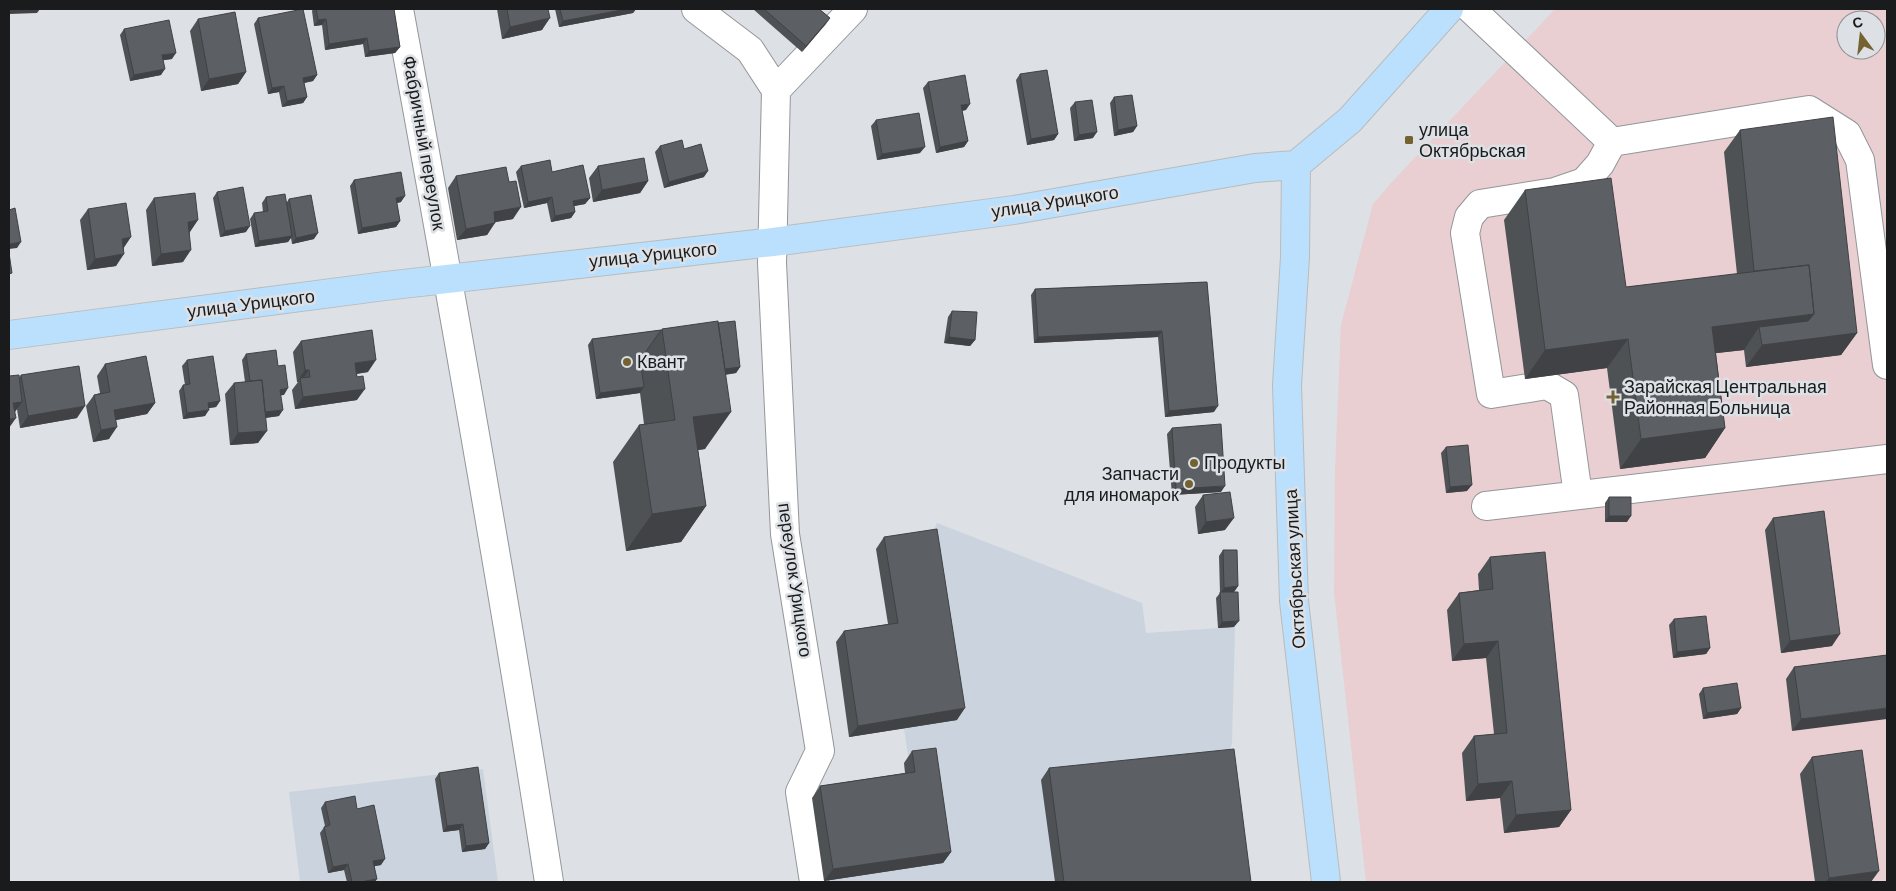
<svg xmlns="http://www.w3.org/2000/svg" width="1896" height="891" viewBox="0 0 1896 891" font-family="Barlow,sans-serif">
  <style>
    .built { fill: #cbd4de }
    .medical { fill: #e9cfd1; fill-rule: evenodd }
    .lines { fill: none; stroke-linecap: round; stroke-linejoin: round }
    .minor-casing { stroke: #93969a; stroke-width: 30 }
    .major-casing { stroke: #babbbb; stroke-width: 30 }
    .minor { stroke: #fff; stroke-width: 28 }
    .major { stroke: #bbe0fe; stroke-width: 28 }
    .wall { fill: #4f5255 }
    .shaded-wall { fill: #404245 }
    .building { fill: #5c5f63; stroke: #404245 }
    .poi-dot { fill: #746331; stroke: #dde0e4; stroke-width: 2 }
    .labels { text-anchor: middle; stroke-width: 5; stroke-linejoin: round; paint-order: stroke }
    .poi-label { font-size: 18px; fill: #1a1b1c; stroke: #dde0e4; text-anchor: start }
    .street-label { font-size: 18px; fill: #1a1b1c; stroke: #dde0e4 }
  </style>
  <rect width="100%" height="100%" fill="#dde0e4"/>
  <!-- built -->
  <path class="built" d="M937,523l205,80 4,30 89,-6 -3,117 -7,17 17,121h-418l83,-99 -3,-20 5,-1 -5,-34 53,-8 -28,-179z
    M483,769l15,113h-198l-11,-90z"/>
  <!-- medical -->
  <path class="medical" d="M1555,9h332v873h-521l-32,-290 1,-122 6,-145 32,-121 18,-21zM1846,20h30v30h-30z"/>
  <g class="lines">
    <!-- minor casing -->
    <g class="minor-casing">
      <path id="minor" d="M399,9c53,290 105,581 150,873
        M696,9l54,41 26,40
        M1471,9l141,133 197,-32 38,24 13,26 27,205
        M1578,495l-14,-100 -17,-10 -56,9 -26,-161 4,-16 11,-13 75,-12 29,-10 16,-18 12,-22
        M1486,506l401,-47
        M814,882l-14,-90 20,-41 -35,-217 -13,-271 4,-173 77,-81"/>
    </g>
    <!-- major casing -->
    <g class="major-casing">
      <path id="major" d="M1296,165l-1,92 -8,128 7,216 32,281
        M1296,165l54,-45 99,-111
        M9,335l376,-49 388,-44 241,-32 241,-42 41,-3"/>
    </g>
    <!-- minor -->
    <use href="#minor" class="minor"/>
    <!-- major -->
    <use href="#major" class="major"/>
  </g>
  <!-- wall -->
  <path class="wall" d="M313,9h81l6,38 -5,6 -30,4 -2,-13 -38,6 -3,-25 -8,1 -2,-15z
    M497,9h51l-6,21 -40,9z
    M555,9h81l-3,4 -74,14z
    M753,9h66l11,9 -28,34z
    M258,18l59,57 -4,6 -9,2 3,14 -4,6 -21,4 -3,-15 -11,2 -14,-70z
    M198,19l48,53 -8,12 -37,7 -11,-60z
    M124,29l48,30 -9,1 -2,15 -31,6 -10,-46z
    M1020,74l38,60 -4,6 -27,5 -11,-65z
    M928,82l38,28 -4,1 6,30 -4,6 -28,6 -13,-65z
    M1114,97l23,29 -4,6 -19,4 -4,-33z
    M1075,102l18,36 -19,3 -4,-33z
    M876,120l44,33 -43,7 -6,-34z
    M1740,130l117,203 -16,22 -95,12 -2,-17 -28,3 9,75 -20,30 -85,11 -13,-101 -82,11 -21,-159 21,-30 101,97 111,-13 -13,-122z
    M660,146l24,3 20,28 -40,11 -9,-36z
    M521,166l31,6 38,26 -5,6 -11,2 1,6 -4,6 -20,4 -4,-19 -23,5 -8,-36z
    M598,166l50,15 -8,12 -47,9 -4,-24z
    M456,176l53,6 4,37 -18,3 -8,13 -30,5 -9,-52z
    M354,180l47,22 -4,1 3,18 -4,6 -38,7 -8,-48z
    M217,192l29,40 -26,5 -7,-39z
    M266,197l21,5 2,-3 25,40 -22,5 -1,-6 -3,4 -33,5 -5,-28 4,-6 9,-1 -1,-9z
    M154,198l36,34 -7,30 -31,4 -6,-56z
    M88,209l36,39 -8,18 -29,4 -7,-50z
    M1207,282l7,130 -49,5 -7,-80 -124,6 -3,-48 4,-6z
    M952,311l23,29 -5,6 -26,-3 4,-26z
    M718,323l22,44 -4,6 -11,2 -20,74 -7,1 8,56 -25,36 -55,9 -13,-89 26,-37 5,-1 -4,-31 -44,6 -8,-54 4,-6 69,-9 1,-1z
    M301,341l67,31 -11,2v26l-62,9 -3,-19 6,-8h-1l-4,-30z
    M246,354l32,12 6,29h-3l-2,21 -14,2 -7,25 -28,2 -5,-51 9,-11 11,-1 -3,-22z
    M187,360l33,41 -4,6 -8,1 -3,8 -22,3 -4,-28 4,-6h2l-3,-19z
    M105,364l50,39 -8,11 -31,6 -7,19 -16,3 -7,-36 8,-11 6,-2 -3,-17z
    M21,375l56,43 -57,10 -3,-19 -2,3 4,-34z
    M1172,428l49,64 -49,3 -5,-61z
    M1446,447l21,44 -21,2 -5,-40z
    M1203,495l22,35 -27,4 -3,-27z
    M1609,497l18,25h-22v-19z
    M1773,518l59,128 -51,7 -16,-123z
    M884,537l73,183 -108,17 -13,-95 8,-11 44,-7 -12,-75z
    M1223,550l15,36 -4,6v35l-16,1 -2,-30 4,-5 -1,-37z
    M1490,557l81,253 -12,17 -55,6 -4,-35 -34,3 -4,-48 12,-17 20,-2 -8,-76 -34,3 -5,-51 12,-17 20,-3 -1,-16z
    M1674,619l36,29 -4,6 -33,4 -4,-33z
    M1887,655l-95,76 -6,-52 8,-12z
    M1703,688l38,20 -4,6 -34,5 -4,-25z
    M912,751l39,101 -8,11 -119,18 -12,-83 8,-12 85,-13 -1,-10z
    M1812,757l59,125h-56l-15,-108z
    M1049,768l202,114h-196l-14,-102z
    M439,773l50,70 -4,6 -23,3 -3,-22 -16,2 -8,-53z
    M325,802l32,7 24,56 -6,1v16h-28l-3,-12 -16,3 -8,-40 5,-7 -4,-18z"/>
  <!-- shaded-wall -->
  <path class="shaded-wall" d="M9,9h31l-3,4 -28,1z
    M627,9h9l-3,4 -74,14 4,-6z
    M550,18l-8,12 -40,9 8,-12z
    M830,18l-4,6 -24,28 4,-6z
    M326,19l-4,6 -8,1 4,-6z
    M367,38l-4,6 -38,6 4,-6z
    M400,47l-5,6 -30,4 4,-6z
    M176,53l-4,6 -14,2 4,-6z
    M165,69l-4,6 -31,6 4,-6z
    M246,72l-8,12 -37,7 8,-12z
    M317,75l-4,6 -14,3 4,-6z
    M284,86l-5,6 -11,2 4,-6z
    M307,97l-4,6 -21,4 5,-6z
    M970,104l-4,6 -9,1 4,-6z
    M1137,126l-4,6 -19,4 4,-6z
    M1097,132l-4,6 -19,3 5,-6z
    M1058,134l-4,6 -27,5 4,-6z
    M968,141l-4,6 -28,6 4,-6z
    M925,147l-5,6 -43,7 5,-6z
    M708,171l-4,6 -40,11 5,-6z
    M648,181l-8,12 -47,9 9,-12z
    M405,196l-4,6 -9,2 4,-6z
    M552,197l-5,6 -23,5 4,-6z
    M590,198l-5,6 -16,3 4,-6z
    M521,207l-8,12 -28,5 9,-12z
    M575,212l-4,6 -20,4 4,-6z
    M198,220l-8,12 -10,1 8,-11z
    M400,221l-4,6 -38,7 4,-6z
    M495,223l-8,12 -30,5 9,-11z
    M250,226l-4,6 -26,5 5,-6z
    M318,233l-4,6 -22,5 4,-6z
    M292,236l-4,6 -33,5 4,-6z
    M131,237l-8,12 -1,-10z
    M21,242l-4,6 -8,1v-5z
    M191,250l-8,12 -31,4 9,-12z
    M124,254l-8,12 -29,4 8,-11z
    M1814,314l43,19 -16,22 -95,12 16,-22 -3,-18 -15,23 -53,6 21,-29z
    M1162,331l-4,6 -124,6 4,-6z
    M949,337l26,3 -5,6 -26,-3z
    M1628,339l-21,29 -82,11 20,-29z
    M376,360l-8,12 -21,3 8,-12z
    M740,367l-4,6 -41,5 4,-6z
    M305,370h4l-8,11 -1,-3 -2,4h-1z
    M644,387l-4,6 -44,6 4,-6z
    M288,388l-4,7 -8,1 4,-6z
    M365,389l-8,11 -62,9 8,-12z
    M220,401l-4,6 -13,2 5,-6z
    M22,402l-8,11 -1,-10z
    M155,403l-8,11 -41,8 8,-12z
    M85,406l-8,12 -57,10 8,-12z
    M1218,406l-4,6 -49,5 4,-6z
    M209,410l-4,6 -22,3 4,-6z
    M283,410l-4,6 -22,3 4,-6z
    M731,412l-26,37 -37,5 25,-37z
    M16,418l-7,10v-9z
    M117,427l-8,12 -16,3 8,-12z
    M1725,428l-20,30 -85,11 21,-30z
    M267,431l-9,12 -28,2 8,-12z
    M1472,485l-5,6 -21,2 4,-6z
    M1225,486l-4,6 -49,3 4,-6z
    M706,506l-25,36 -55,9 26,-37z
    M1609,516h22l-4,6h-22z
    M1234,518l-9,12 -27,4 8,-12z
    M1238,586l-4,6 -14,2 4,-6z
    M1239,621l-5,6 -16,1 4,-6z
    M1840,634l-8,12 -51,7 9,-12z
    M1498,641l-12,17 -34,3 12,-17z
    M1710,648l-4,6 -33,4 4,-6z
    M965,708l-8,12 -108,17 9,-11z
    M1741,708l-4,6 -34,5 4,-6z
    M1887,708v11l-95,12 9,-12z
    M1512,781l-12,17 -34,3 12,-17z
    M1571,810l-12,17 -55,6 12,-18z
    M463,824l-4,6 -16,2 4,-6z
    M489,843l-4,6 -23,3 4,-6z
    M951,852l-8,11 -119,18 9,-12z
    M385,859l-4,6 -12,2 4,-6z
    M348,864l-4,6 -16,3 5,-6z
    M1879,871l-8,11h-45l3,-4z
    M377,879l-2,3h-14z"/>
  <!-- building -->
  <path class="building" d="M303,9l14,66 -14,3 4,19 -20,4 -3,-15 -12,2 -14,-70z
    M316,9h78l6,38 -31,4 -2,-13 -38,6 -3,-25 -8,1z
    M507,9h41l2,9 -40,9z
    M560,9h67l-64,12z
    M764,9h55l11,9 -24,28z
    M235,12l11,60 -37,7 -11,-60z
    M169,20l7,33 -14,2 3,14 -31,6 -10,-46z
    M1047,70l11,64 -27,5 -11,-65z
    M965,75l5,29 -9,1 7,36 -28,6 -12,-65z
    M1132,95l5,31 -19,4 -4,-33z
    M1092,100l5,32 -18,3 -4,-33z
    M919,113l6,34 -43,7 -6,-34z
    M1833,117l24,216 -95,12 -3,-18 49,-6 6,-7 -5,-49 -55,6 -14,-141z
    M682,140l2,9 17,-5 7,27 -39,11 -9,-36z
    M644,158l4,23 -46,9 -4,-24z
    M550,160l2,12 31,-7 7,33 -17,3 2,11 -20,4 -3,-19 -24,5 -7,-36z
    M506,167l3,15 7,-1 5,26 -27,5 1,11 -29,6 -10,-53z
    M401,172l4,24 -9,2 4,23 -38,7 -8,-48z
    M1611,178l15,109 183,-22 5,49 -102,13 13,101 -84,11 -13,-100 -83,11 -20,-160z
    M243,187l7,39 -25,5 -8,-39z
    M195,193l3,27 -10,2 3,28 -30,4 -7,-56z
    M285,194l7,42 -33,5 -5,-28 14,-2 -2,-14z
    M311,195l7,38 -22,5 -7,-39z
    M126,203l5,34 -9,2 2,15 -29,5 -7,-50z
    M15,208l6,34 -12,2v-34z
    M9,253l3,20 -3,1z
    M1207,282l11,124 -49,5 -7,-80 -124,6 -3,-48z
    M952,311l25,1 -2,28 -26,-3z
    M718,321l13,91 -38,5 13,89 -54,8 -13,-89 36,-5 -13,-91z
    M735,321l5,46 -15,2 -7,-46z
    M372,330l4,30 -21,3 2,14 6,-1 2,13 -62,8 -3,-19 10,-1 -1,-7h-4l-4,-29z
    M661,330l-21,30 4,27 -44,6 -8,-54z
    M276,350l2,16 7,-1 3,23 -8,2 3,20 -18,2 -3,-32 -12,1 -4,-27z
    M146,356l9,47 -41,7 3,17 -16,3 -7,-35 16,-3 -5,-28z
    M213,356l7,45 -12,2 1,7 -22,3 -4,-28 7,-1 -3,-24z
    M79,366l6,40 -57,10 -7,-41z
    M19,375l3,27 -9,1 3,15 -7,1v-43z
    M262,380l5,51 -29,2 -4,-50z
    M1221,424l4,62 -49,3 -4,-61z
    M1468,445l4,40 -22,2 -4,-40z
    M1230,492l4,26 -28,4 -3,-27z
    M1609,497h22v19h-22z
    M1824,511l16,123 -50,7 -17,-123z
    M937,529l28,179 -107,18 -14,-95 54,-8 -14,-86z
    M1223,550h14l1,36 -14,2z
    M1545,552l26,258 -55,5 -4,-34 -34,3 -4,-48 33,-3 -9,-92 -34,3 -5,-51 34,-4 -3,-32z
    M1220,592h18l1,29 -17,1z
    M1706,616l4,32 -33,4 -3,-33z
    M1887,655v53l-86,11 -7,-52z
    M1737,683l4,25 -34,5 -4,-25z
    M936,748l15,104 -118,17 -13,-83 95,-14 -3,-21z
    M1234,749l17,133h-187l-15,-114z
    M1862,750l17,121 -50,7 -17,-121z
    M478,767l11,76 -23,3 -3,-22 -16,2 -8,-53z
    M355,796l2,13 17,-4 11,54 -12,2 4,18 -16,3h-9l-4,-18 -15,3 -9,-40 6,-2 -5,-23z"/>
  <!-- markers -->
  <g class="poi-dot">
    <rect x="1404" y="135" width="10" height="10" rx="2.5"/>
    <circle cx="627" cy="362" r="5"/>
    <path d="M1610.5 389.5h5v5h5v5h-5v5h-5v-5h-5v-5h5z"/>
    <circle cx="1194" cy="463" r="5"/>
    <circle cx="1189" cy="484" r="5"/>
  </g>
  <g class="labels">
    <!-- poi labels -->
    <g class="poi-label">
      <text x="1419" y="136">улица<tspan x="1419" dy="21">Октябрьская</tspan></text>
      <text x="637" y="368">Квант</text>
      <text x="1624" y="393">Зарайская Центральная<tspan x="1624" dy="21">Районная Больница</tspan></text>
      <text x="1204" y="469">Продукты</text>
      <text x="1179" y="480" text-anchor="end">Запчасти<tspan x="1179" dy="21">для иномарок</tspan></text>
    </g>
    <!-- street labels -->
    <g class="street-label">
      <text transform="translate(424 143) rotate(80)" y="6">Фабричный переулок</text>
      <text transform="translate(1055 202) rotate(-9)" y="6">улица Урицкого</text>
      <text transform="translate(653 255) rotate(-6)" y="6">улица Урицкого</text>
      <text transform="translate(251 304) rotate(-7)" y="6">улица Урицкого</text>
      <text transform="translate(1295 569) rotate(-93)" y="6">Октябрьская улица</text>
      <text transform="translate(795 580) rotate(82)" y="6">переулок Урицкого</text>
    </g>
  </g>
  <!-- border -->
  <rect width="1896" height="891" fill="none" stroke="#1a1b1c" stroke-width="20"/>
  <!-- north arrow -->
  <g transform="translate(1861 35) rotate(345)"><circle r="24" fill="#dde0e4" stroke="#8f9194"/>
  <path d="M0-4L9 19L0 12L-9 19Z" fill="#746331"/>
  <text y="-8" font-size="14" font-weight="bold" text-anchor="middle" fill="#1a1b1c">С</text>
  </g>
</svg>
